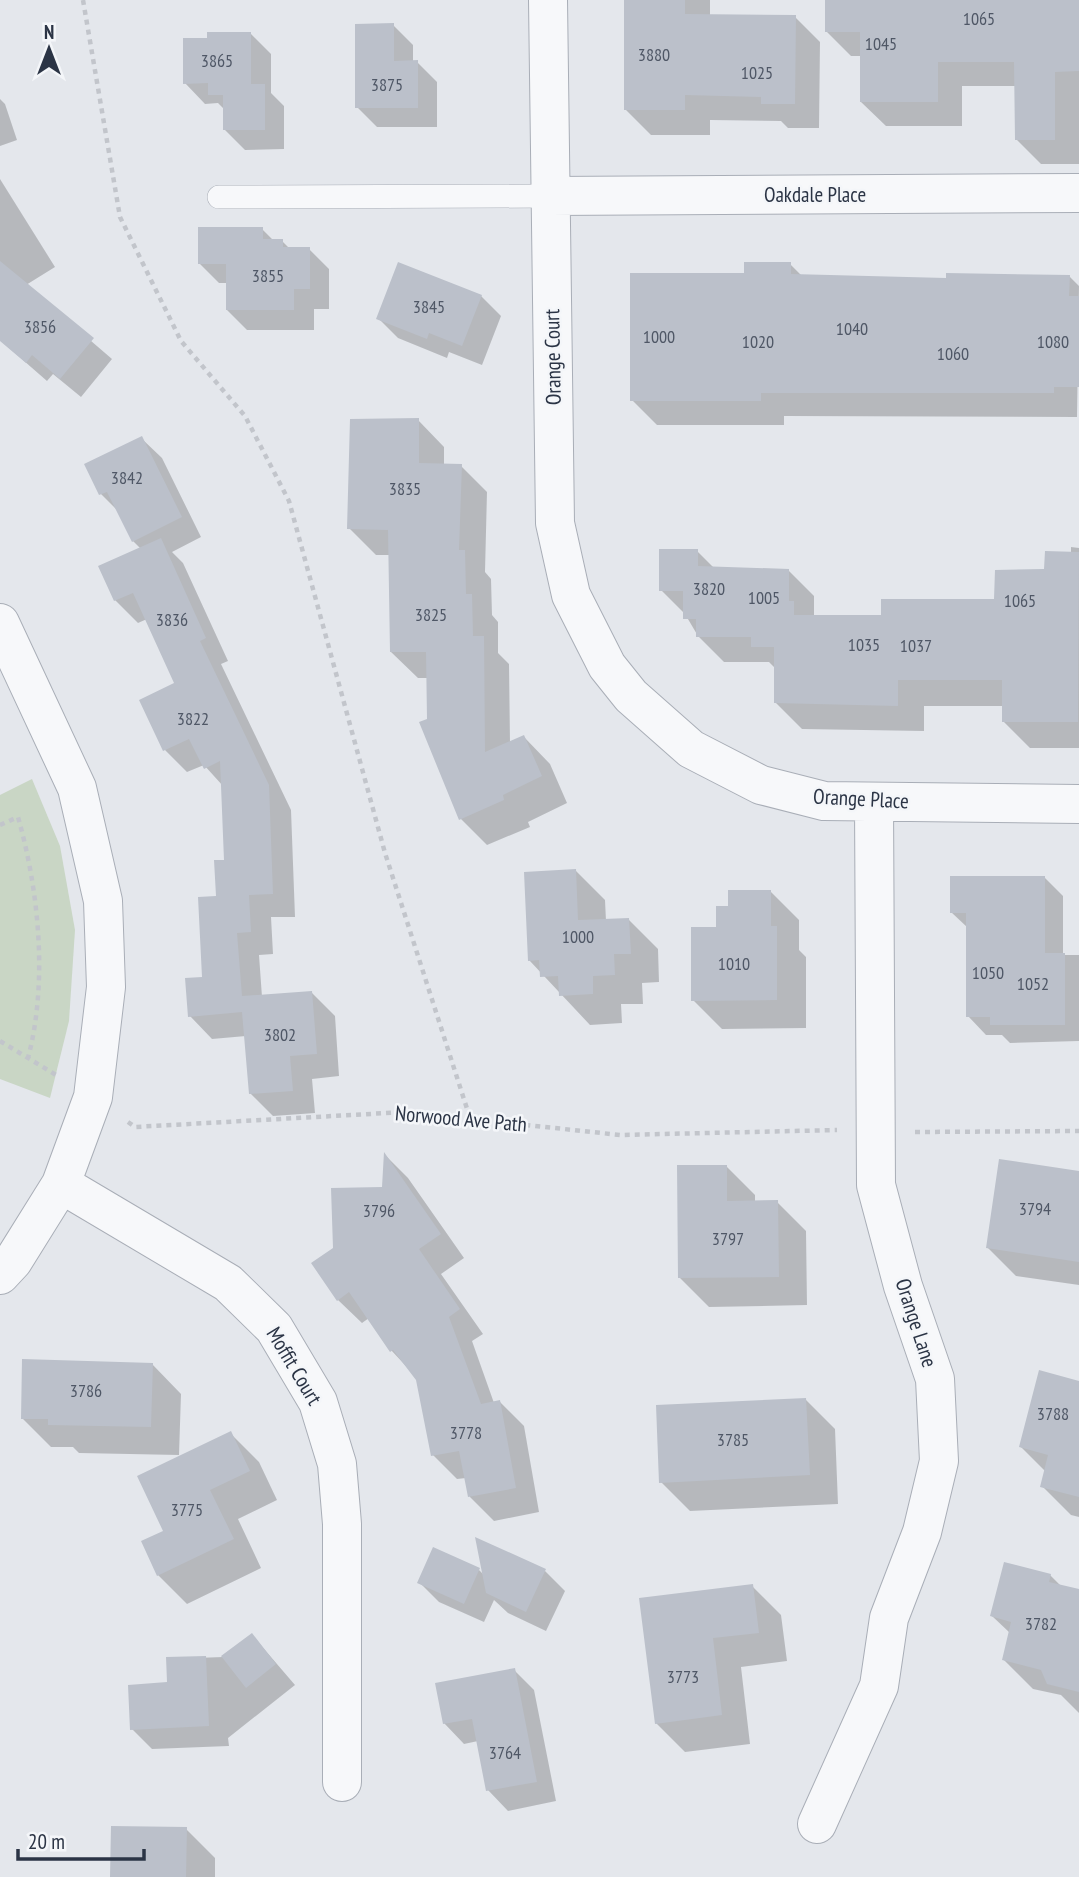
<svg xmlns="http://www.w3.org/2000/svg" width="1079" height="1877" viewBox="0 0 1079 1877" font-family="'PT Sans Narrow',sans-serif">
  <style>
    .green { fill: #c9d6c5 }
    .shadow { fill: #0003 }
    .building { fill: #bbc0ca }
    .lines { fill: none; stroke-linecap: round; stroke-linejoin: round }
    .lane-casing { stroke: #a9aeb7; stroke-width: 24 }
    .street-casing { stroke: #a9aeb7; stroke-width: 40 }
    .path { stroke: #c2c5cb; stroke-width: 4.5; stroke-dasharray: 5 5; stroke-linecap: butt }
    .lane { stroke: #f7f8fa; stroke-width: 23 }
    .street { stroke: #f7f8fa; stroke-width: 38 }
    .labels { text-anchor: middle; stroke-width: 5; stroke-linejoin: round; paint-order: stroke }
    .number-label { font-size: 18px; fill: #4f5766 }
    .street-label { font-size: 21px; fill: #2b3445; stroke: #f4f6f9 }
  </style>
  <rect width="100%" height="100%" fill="#e4e7ec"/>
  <!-- green -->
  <path class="green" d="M32,779l28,67 15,84 -6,91 -19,77 -50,-19v-284z"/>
  <!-- shadow -->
  <path class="shadow" d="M625,0h85v16l85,1 25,25 -1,86h-31l-7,-7 -71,-1v15h-59l-26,-26z
    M826,0h253v164h-38l-25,-25v-53h-54v40h-76l-25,-24v-46h-10l-25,-25z
    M393,25l20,20v17h4l20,20v45h-60l-20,-20z
    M251,34l20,20v39l13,13v43l-39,1 -20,-20v-20l-7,-7 -13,1 -20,-21 23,-43z
    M0,99l5,5 12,36 -17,6z
    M0,179l55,88 -29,18 86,74 -31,38 -28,-23 -6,7 -47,-41z
    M262,229l12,12h8l8,8h19l20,20v40h-15v21h-67l-20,-20v-27h-8l-20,-20z
    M790,264l12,12 146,4 121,-4 10,10 -2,131 -293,-1v9h-127l-25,-25 114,-125z
    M481,296l20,20 -19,49 -33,-13 -2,6 -49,-20 -20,-20z
    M418,420l26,27v18l17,1 26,26 -2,80 6,7 1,36 6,7v31l11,11 1,79 14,-6 26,27 17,39 -39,19 2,5 -43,18 -26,-26 -32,-99 -1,-42h-10l-27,-26 -1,-97h-14l-27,-27z
    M141,438l21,20 39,79 -29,15 11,11 45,98 -7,3 70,146 4,107h-24l2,37 -14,1 3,42 50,-4 23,23 4,60 -27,3 3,34 -42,3 -23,-23 -4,-57 -34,3 -22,-23 13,-37 23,-118 -3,-75 -19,-21 -17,7 -22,-22 11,-66 -29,-65 -9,4 -23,-23 26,-51 -8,-8 -14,-29 -18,-18z
    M1071,547l8,1v200h-49l-27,-27v-15h-79v25l-122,-2 -26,-26v-34l-7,-7h-45l-26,-26 -13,-22 -24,-24 36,-39 18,18 73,1 26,26v20h69l112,-16 76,-46z
    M576,871l29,29 1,21 23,-1 29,29 1,33 -17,1 1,21h-22l1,19 -32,2 -61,-65z
    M1044,877l19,19v59h16v86l-69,2 -8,-8h-16l-18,-19v-88l-17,-16z
    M770,891l29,29v30l7,7v71l-84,1 -29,-29 25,-71 11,-21z
    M386,1156l22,22 56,80 -23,16 42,60 -11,7 22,62 6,-1 24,24 15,86 -45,9 -24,-24 -4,-19 -9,1 -24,-24 -15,-76 -27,-29 -22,-32 -7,5 -24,-23 -3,-51 49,-60z
    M726,1166l29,29v7h22l29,29 1,74 -98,2 -29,-29z
    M1079,1173v112l-63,-9 -29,-29z
    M152,1364l29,30 -2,61 -100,-2 -6,-6h-22l-29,-29z
    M1079,1383v134l-8,-2 -29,-29 4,-14 -25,-25z
    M806,1400l29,29 3,75 -148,7 -29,-29z
    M230,1433l29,29 18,38 -39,19 23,49 -74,36 -29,-29 8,-43z
    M479,1570l5,5 61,-4 20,20 -19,40 -38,-18 -14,-13 -10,22 -45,-20 -20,-20z
    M1050,1575l12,12 17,4v122l-18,-18 -28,-6 -29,-29 6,-27 -18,-17z
    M752,1586l29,29 6,46 -46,6 9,77 -65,8 -29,-29 -15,-123z
    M252,1635l43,50 -67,53 1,8 -77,3 -20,-20 37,-45 -1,-25 55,-2z
    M514,1670l20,20 22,111 -48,10 -20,-21 -10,-49 -14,3 -20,-21z
    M186,1829l29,29v19h-103z"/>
  <!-- building -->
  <path class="building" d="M624,0h61v14l111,1 -1,89h-34v-7l-76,-2v15h-61z
    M825,0h254v71l-24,1v68h-40l-1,-78h-76v40h-78v-70h-35z
    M394,23v38l24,-1v48h-63v-84z
    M207,32h44v52h14v46h-42v-35h-15v-12l-25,1v-46h24z
    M198,227h65v12h20v8h27v42h-16v21h-68v-46h-28z
    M0,261l94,77 -34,41 -28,-24 -6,8 -26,-22z
    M398,262l84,33 -20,51 -33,-13 -2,6 -51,-20z
    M744,262h47v12l155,4v-5l124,2 -1,21h10v91h-25v6h-293v8h-131v-128h114z
    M419,418v45l43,1 -3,86h6l1,44h6l1,42h11l1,116 39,-17 18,41 -39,19 1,5 -45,20 -40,-98 8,-3 -1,-67h-36l-2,-122 -41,-1 3,-110z
    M142,436l40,81 -50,25 -25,-50 -8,3 -15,-31z
    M161,538l45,100 -6,3 69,144 4,109 -24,1 2,37 -14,1 5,63 70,-5 5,63 -27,2 3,35 -44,3 -7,-82 -54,5 -3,-39 17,-1 -4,-80 18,-1 -2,-36h10l-4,-99 -16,8 -15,-30 -26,12 -24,-51 35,-17 -41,-90 -19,8 -16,-35z
    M659,549h39v17l91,3v32h5v14h87v-16h113l1,-29 49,-1 1,-18 34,1 -1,170h-76v-42h-104v26l-124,-3v-56h-23v-10h-55v-18h-13v-28h-24z
    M576,869l2,51 51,-2 2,36h-17l1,21 -22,1v18l-34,2 -1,-20 -18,1 -1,-17 -11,1 -4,-89z
    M950,876h95v77h20v72h-75v-8h-24v-104h-16z
    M728,890h43v36h6v74l-86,1v-74h25v-21h12z
    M384,1152l57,82 -22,15 41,60 -11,8 32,87 19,-4 16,88 -48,9 -9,-46 -28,5 -15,-76 -23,-30 -3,2 -41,-60 -12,9 -26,-38 22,-15 -2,-60 51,-1z
    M999,1159l80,12v91l-93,-14z
    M677,1165h50v36l51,-1 1,77 -101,1z
    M22,1359l131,4 -2,64 -103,-2v-6h-27z
    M1039,1370l40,11v116l-39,-10 8,-32 -29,-8z
    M806,1398l4,77 -151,8 -3,-78z
    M231,1431l19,40 -40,19 24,49 -77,37 -16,-35 22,-10 -26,-55z
    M475,1537l71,32 -20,43 -40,-19z
    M433,1547l47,21 -16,36 -47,-21z
    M1004,1562l47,12 -2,8 30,7v103l-32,-8 -6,-14 -39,-10 9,-38 -21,-6z
    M753,1584l6,49 -46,5 9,77 -67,9 -16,-126z
    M252,1633l24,31 -30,24 -25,-32z
    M206,1656l3,70 -79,4 -2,-45 39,-3 -1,-25z
    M515,1668l22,114 -51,9 -14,-72 -29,5 -8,-41z
    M111,1826l76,1 -1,50h-76z"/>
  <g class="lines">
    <!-- lane casing -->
    <g class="lane-casing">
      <path id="lane" d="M219,197l331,-1"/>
    </g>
    <!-- street casing -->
    <g class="street-casing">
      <path id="street" d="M548,0l7,523 16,72 36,71 24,30 60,53 70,36 63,16 255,3
        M550,196l529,-3
        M0,623l77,165 26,113 3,86 -13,110 -32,87 -48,77 -13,14
        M61,1184l167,99 46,45 44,74 19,62 5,60v258
        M817,1824l62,-138 10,-68 33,-86 17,-71 -4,-82 -32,-93 -27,-101 -2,-383"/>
    </g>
    <!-- path -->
    <path class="path" d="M83,0l37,217 61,124 64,75 44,85 96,352 85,265
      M0,825l18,-8c21,74 30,166 10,241
      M0,1041l56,34
      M128,1122l7,5 270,-15 215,23 217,-5
      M915,1132l164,-1"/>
    <!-- lane -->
    <use href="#lane" class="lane"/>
    <!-- street -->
    <use href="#street" class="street"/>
  </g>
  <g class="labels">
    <!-- number labels -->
    <g class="number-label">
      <text x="979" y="25">1065</text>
      <text x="881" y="50">1045</text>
      <text x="654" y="61">3880</text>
      <text x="217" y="67">3865</text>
      <text x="757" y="79">1025</text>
      <text x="387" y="91">3875</text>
      <text x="268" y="282">3855</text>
      <text x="429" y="313">3845</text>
      <text x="40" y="333">3856</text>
      <text x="852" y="335">1040</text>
      <text x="659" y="343">1000</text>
      <text x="758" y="348">1020</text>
      <text x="1053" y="348">1080</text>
      <text x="953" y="360">1060</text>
      <text x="127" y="484">3842</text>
      <text x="405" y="495">3835</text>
      <text x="709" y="595">3820</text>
      <text x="764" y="604">1005</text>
      <text x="1020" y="607">1065</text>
      <text x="431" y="621">3825</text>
      <text x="172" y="626">3836</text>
      <text x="864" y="651">1035</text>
      <text x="916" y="652">1037</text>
      <text x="193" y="725">3822</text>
      <text x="578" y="943">1000</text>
      <text x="734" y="970">1010</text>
      <text x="988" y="979">1050</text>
      <text x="1033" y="990">1052</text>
      <text x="280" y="1041">3802</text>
      <text x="1035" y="1215">3794</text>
      <text x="379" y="1217">3796</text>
      <text x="728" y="1245">3797</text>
      <text x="86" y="1397">3786</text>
      <text x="1053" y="1420">3788</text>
      <text x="466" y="1439">3778</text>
      <text x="733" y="1446">3785</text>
      <text x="187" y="1516">3775</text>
      <text x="1041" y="1630">3782</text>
      <text x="683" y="1683">3773</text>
      <text x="505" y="1759">3764</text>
    </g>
    <!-- street labels -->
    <g class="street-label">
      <text x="815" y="202">Oakdale Place</text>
      <text transform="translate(553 357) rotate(-91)" y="7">Orange Court</text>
      <text transform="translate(861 799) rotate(3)" y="7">Orange Place</text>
      <text transform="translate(461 1119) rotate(5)" y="7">Norwood Ave Path</text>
      <text transform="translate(916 1323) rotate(72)" y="7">Orange Lane</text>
      <text transform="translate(294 1366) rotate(59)" y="7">Moffit Court</text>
    </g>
  </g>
  <!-- north arrow -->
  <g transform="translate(49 49)" stroke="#f4f6f9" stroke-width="5" paint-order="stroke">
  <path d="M0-5L12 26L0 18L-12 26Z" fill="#2b3445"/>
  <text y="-10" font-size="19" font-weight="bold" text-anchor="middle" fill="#2b3445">N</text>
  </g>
  <!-- scale -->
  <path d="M18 1849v10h126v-10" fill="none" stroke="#2b3445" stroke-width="3.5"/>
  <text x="28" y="1849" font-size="21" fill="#2b3445" stroke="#f4f6f9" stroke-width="5" paint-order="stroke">20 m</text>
</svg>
